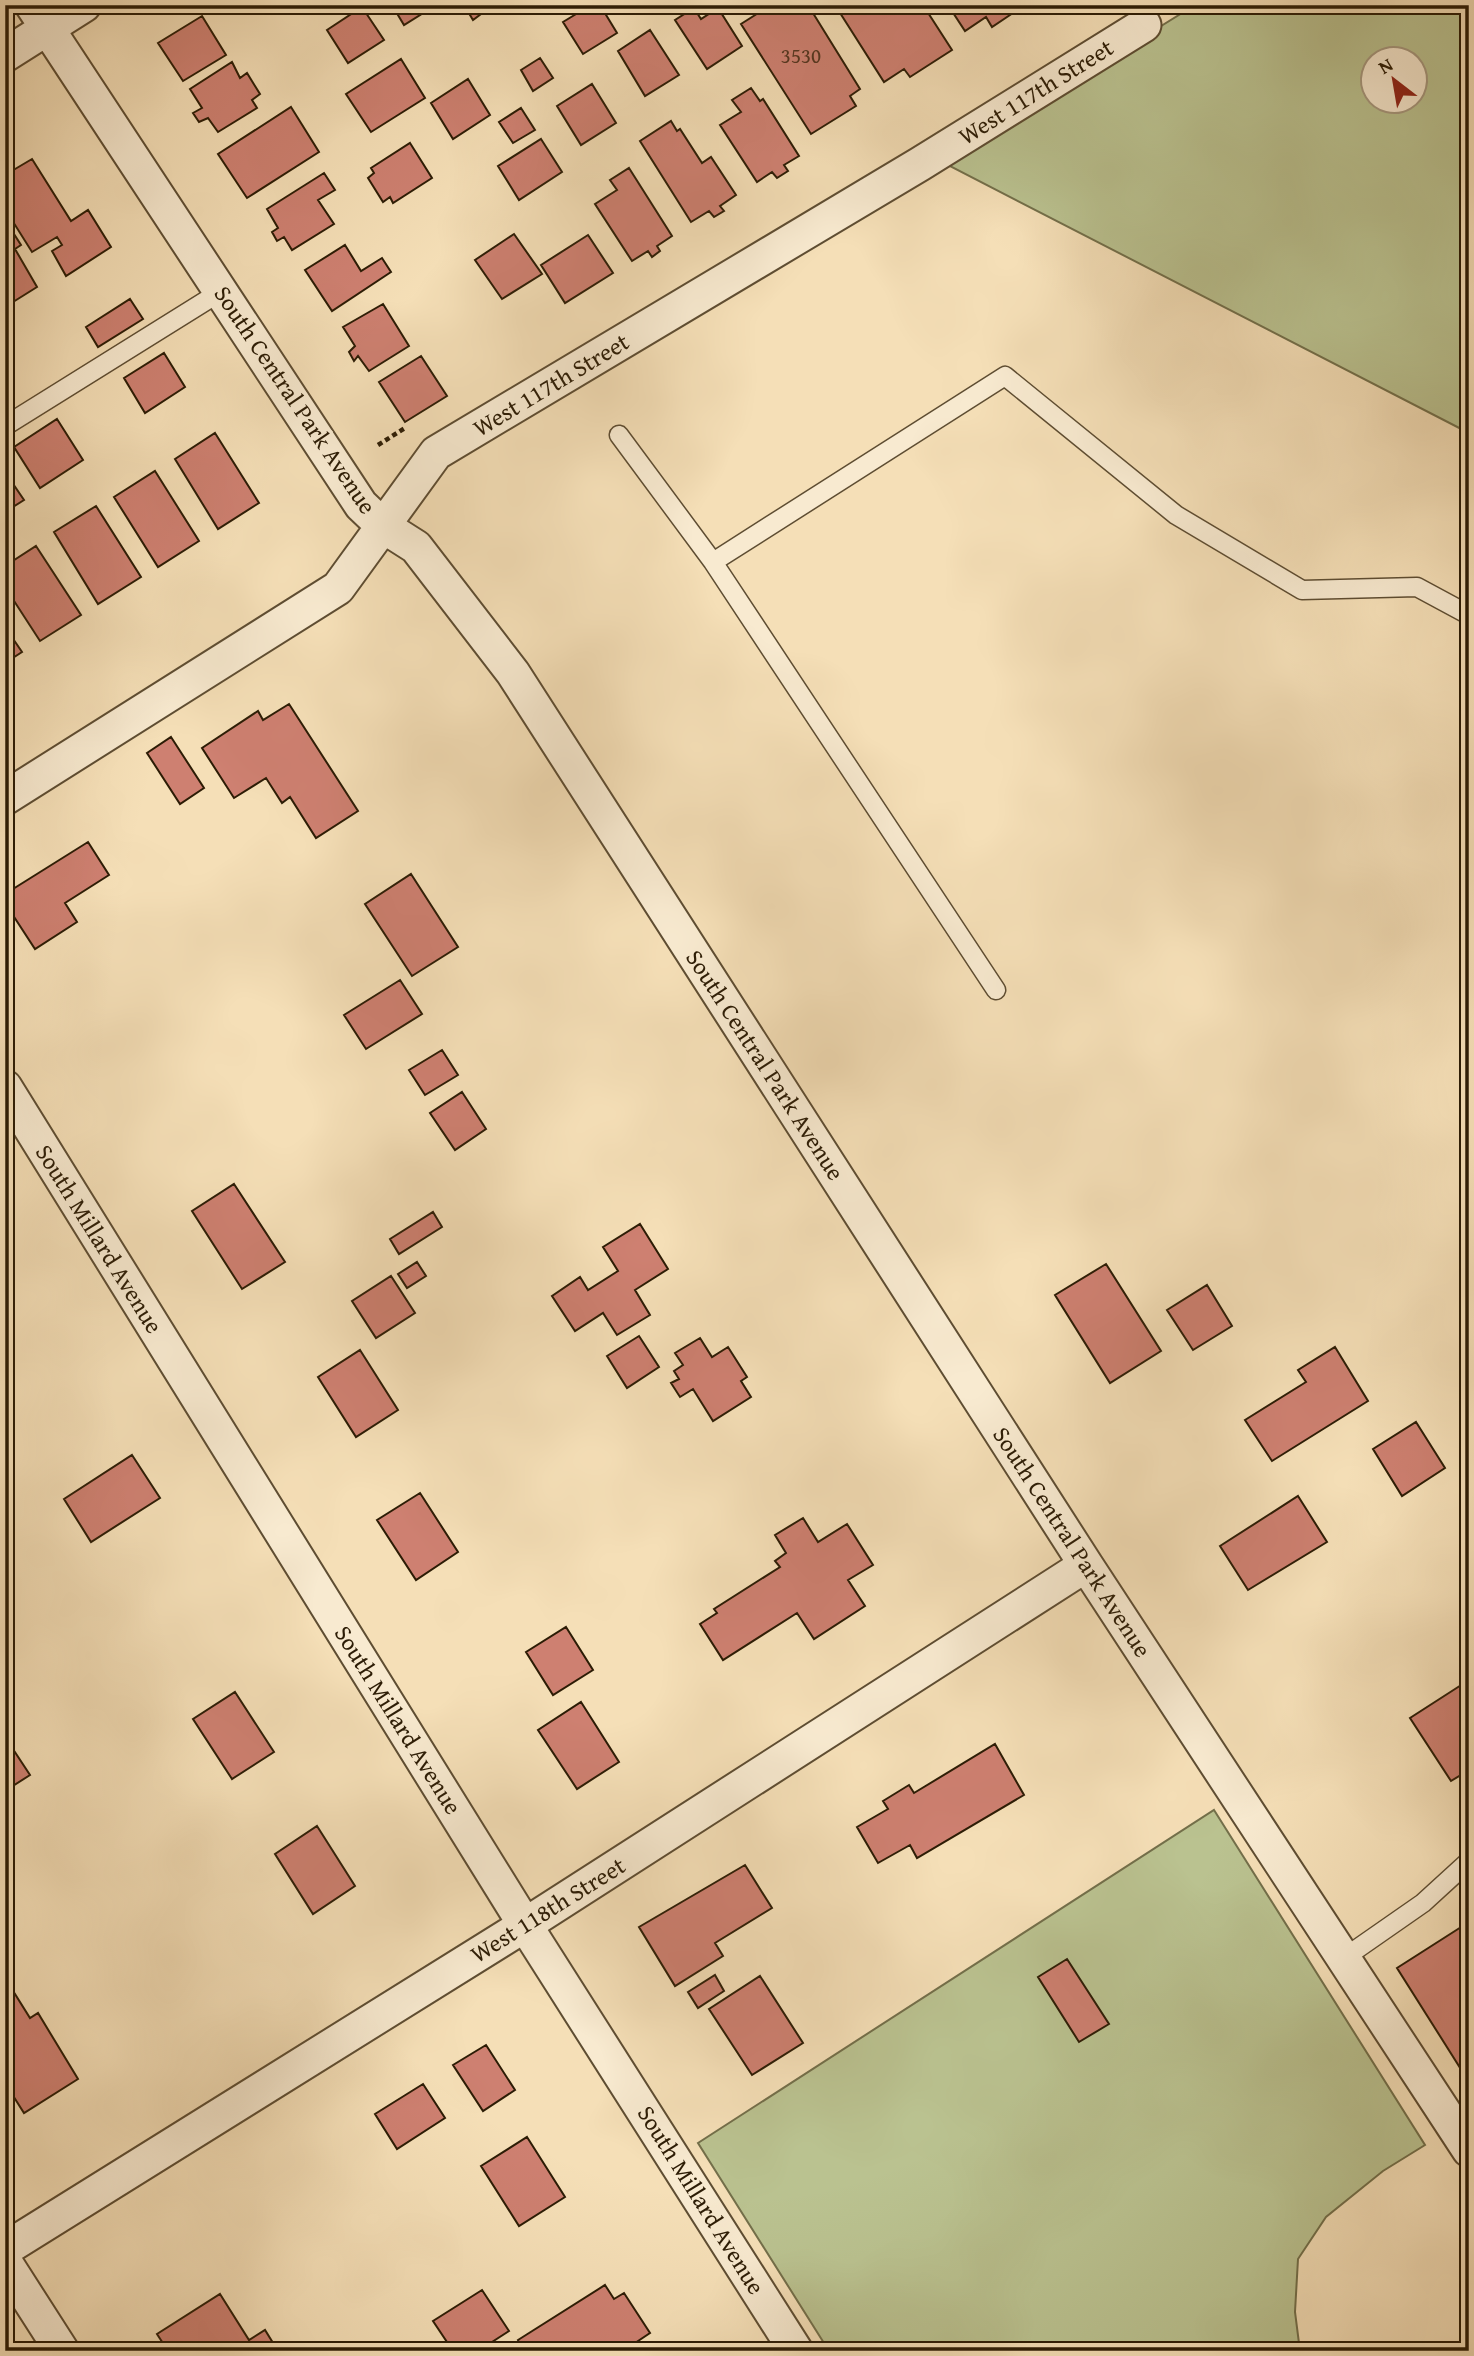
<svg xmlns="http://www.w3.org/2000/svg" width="1474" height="2356" viewBox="0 0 1474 2356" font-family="'Gentium Book Plus',serif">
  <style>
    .green { fill: #bac290; stroke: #736f4a; stroke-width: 2; fill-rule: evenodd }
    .building { fill: #ce8071; stroke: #2c1c05; stroke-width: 2 }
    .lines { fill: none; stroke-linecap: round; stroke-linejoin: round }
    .service-casing { stroke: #5e4d32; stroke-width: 21 }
    .minor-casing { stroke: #5e4d32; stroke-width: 37 }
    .path { stroke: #2c1c05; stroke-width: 4.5; stroke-dasharray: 5 3.5; stroke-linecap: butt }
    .service { stroke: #f8ead0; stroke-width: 18 }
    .minor { stroke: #f8ead0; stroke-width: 33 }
    .labels { text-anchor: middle; stroke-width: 7; stroke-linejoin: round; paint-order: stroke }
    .number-label { font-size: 21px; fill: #543520 }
    .street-label { font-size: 24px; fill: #2c1c05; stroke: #f8ead0 }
  </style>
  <rect width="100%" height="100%" fill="#f5dfb7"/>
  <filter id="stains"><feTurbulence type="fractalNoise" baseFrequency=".00286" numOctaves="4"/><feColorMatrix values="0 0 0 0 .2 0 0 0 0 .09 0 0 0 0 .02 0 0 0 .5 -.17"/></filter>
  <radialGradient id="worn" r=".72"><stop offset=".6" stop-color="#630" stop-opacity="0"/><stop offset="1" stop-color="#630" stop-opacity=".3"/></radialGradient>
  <!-- green -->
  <path class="green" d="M1195,5h274v428l-527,-271zM1372,60h42v42h-42z
    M1214,1810l211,335 -42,26 -57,46 -28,42 -3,53 5,39h-471l-131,-208z"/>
  <!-- building -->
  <path class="building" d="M392,5h44l-32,20z
    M464,5h29l-20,15z
    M591,5h9l17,28 -34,21 -20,-32z
    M771,5h37l52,84 -10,7 6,10 -45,28 -70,-110z
    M835,5h88l29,45 -42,27 -6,-8 -20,13z
    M948,5h77l-33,22 -6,-10 -21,14z
    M362,7l22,33 -36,23 -21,-33z
    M694,8l7,11 17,-11 24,38 -35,23 -32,-49z
    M202,16l24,39 -43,26 -25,-38z
    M650,30l29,45 -34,21 -27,-45z
    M540,58l13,20 -20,13 -12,-21z
    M401,59l24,39 -54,34 -25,-38z
    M232,62l8,16 7,-5 13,21 -8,6 5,8 -39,24 -10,-14 -9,4 -6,-9 9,-5 -12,-19z
    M468,79l22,36 -37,24 -22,-36z
    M592,84l24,39 -35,22 -24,-39z
    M751,88l9,13 3,-2 36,57 -15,9 4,6 -11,7 -5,-6 -15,10 -37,-57 21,-13 -9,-12z
    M291,107l28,45 -72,46 -29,-44z
    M521,108l14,22 -22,13 -14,-21z
    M671,121l6,10 3,-2 22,34 9,-6 25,38 -16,11 4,5 -10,6 -5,-6 -18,11 -51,-81z
    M541,139l21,33 -43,28 -21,-34z
    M410,143l22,35 -39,25 -3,-6 -7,5 -15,-24 6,-5 -3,-5z
    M32,159l39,62 17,-11 23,37 -45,29 -14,-25 10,-6 -5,-8 -25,15 -27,-43v-34z
    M629,168l43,68 -15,10 3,5 -8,6 -4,-6 -16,10 -37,-57 22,-14 -7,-10z
    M324,173l11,17 -17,10 16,24 -42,26 -8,-13 -7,4 -5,-9 6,-4 -11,-19z
    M5,220l16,25 -6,4 22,38 -32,20z
    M514,234l28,40 -40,25 -27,-39z
    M588,235l25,38 -48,30 -24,-38z
    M345,245l16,26 21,-13 9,14 -59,39 -27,-41z
    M130,299l13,20 -45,28 -12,-20z
    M383,304l26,42 -40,25 -11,-15 -4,5 -5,-9 6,-6 -12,-19z
    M164,353l21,34 -40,26 -21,-35z
    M421,356l26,40 -42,26 -26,-40z
    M57,419l26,41 -43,28 -26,-41z
    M215,433l44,70 -41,26 -43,-70z
    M155,471l44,70 -41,26 -44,-70z
    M5,472l19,28 -19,12z
    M96,506l45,71 -43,27 -44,-72z
    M36,546l45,69 -41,26 -35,-54v-21z
    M5,627l17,25 -17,11z
    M289,704l69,107 -42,27 -26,-41 -8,6 -16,-25 -32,20 -32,-50 56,-37 5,9z
    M171,737l33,51 -24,16 -33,-51z
    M88,842l21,33 -44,28 12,19 -42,27 -30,-46v-9z
    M411,874l47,73 -46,29 -47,-72z
    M400,980l22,34 -56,35 -22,-34z
    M442,1050l16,25 -33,20 -16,-25z
    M462,1092l24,37 -31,21 -25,-37z
    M234,1184l51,78 -43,27 -50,-78z
    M433,1212l9,15 -43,27 -9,-15z
    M640,1224l28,45 -33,21 15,25 -33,20 -14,-22 -28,18 -23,-35 28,-19 8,13 30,-19 -15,-24z
    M417,1262l9,14 -19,12 -9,-14z
    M1106,1264l55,87 -51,32 -55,-88z
    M391,1276l24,37 -39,25 -24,-37z
    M1207,1285l25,41 -39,24 -26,-40z
    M639,1336l20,31 -32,21 -20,-32z
    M700,1338l12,19 16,-10 19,30 -6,4 10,16 -38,24 -20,-32 -13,8 -9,-14 8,-4 -5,-8 9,-6 -8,-12z
    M1335,1347l33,54 -96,60 -27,-41 61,-38 -8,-12z
    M360,1350l38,60 -42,27 -38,-60z
    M1416,1422l29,46 -43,28 -29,-47z
    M132,1455l28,43 -69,44 -27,-43z
    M420,1493l38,59 -42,28 -39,-60z
    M1298,1496l29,46 -79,48 -28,-44z
    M803,1518l15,24 29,-18 26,41 -25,15 17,26 -51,33 -17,-26 -74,47 -23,-36 17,-11 -3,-4 66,-42 -5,-6 11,-8 -11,-18z
    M566,1627l27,43 -40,25 -27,-43z
    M1469,1680v90l-18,11 -41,-63z
    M235,1692l39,60 -42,27 -39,-60z
    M581,1702l38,60 -42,27 -39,-59z
    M5,1737l25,38 -25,16z
    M995,1744l29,51 -107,63 -7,-13 -32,18 -21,-36 31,-18 -5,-8 26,-16 5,8z
    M317,1826l38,60 -42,28 -38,-60z
    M745,1865l27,43 -57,35 8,13 -48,30 -36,-59z
    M1469,1922v160l-72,-114z
    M1067,1959l42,65 -30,18 -41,-65z
    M715,1975l9,16 -26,17 -10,-16z
    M760,1976l43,67 -51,32 -43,-66z
    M5,1978l25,40 8,-5 40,66 -54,34 -19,-30v-19l6,-3 -6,-10z
    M486,2045l29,45 -32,21 -30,-46z
    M423,2084l22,34 -48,31 -22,-35z
    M527,2137l38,60 -46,29 -38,-60z
    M605,2285l9,14 10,-6 26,40 -27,18h-107l6,-4 -4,-7z
    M482,2290l27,41 -31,20h-25l-20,-30z
    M220,2294l29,46 16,-10 13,21h-110l-11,-17z"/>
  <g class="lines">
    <!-- service casing -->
    <g class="service-casing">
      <path id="service" d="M5,426l215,-134
        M619,435l94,127
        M996,990l-283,-428 292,-186 171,139 126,75 115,-3 52,28
        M1344,1958l79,-55 46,-42"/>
    </g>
    <!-- minor casing -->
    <g class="minor-casing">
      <path id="minor" d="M32,5l329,500 22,21 33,21 97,126 573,892 383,585
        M5,55l79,-50
        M5,798l333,-210 98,-135 484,-289 224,-139
        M5,1087l520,838 271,426
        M5,2249l520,-324 561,-360
        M5,2262l57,89"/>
    </g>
    <!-- path -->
    <path class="path" d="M378,445l27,-17"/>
    <!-- service -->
    <use href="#service" class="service"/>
    <!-- minor -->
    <use href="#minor" class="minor"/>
  </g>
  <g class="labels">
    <!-- number labels -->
    <g class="number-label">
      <text x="801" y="63">3530</text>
    </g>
    <!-- street labels -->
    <g class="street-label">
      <text transform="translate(1036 92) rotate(-32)" y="8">West 117th Street</text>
      <text transform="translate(551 385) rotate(-31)" y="8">West 117th Street</text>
      <text transform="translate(295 400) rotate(56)" y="8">South Central Park Avenue</text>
      <text transform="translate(765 1065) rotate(57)" y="8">South Central Park Avenue</text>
      <text transform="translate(99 1239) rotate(58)" y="8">South Millard Avenue</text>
      <text transform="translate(1072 1542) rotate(57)" y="8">South Central Park Avenue</text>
      <text transform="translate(398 1720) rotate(58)" y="8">South Millard Avenue</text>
      <text transform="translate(548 1910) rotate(-32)" y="8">West 118th Street</text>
      <text transform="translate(701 2200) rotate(58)" y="8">South Millard Avenue</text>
    </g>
  </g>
  <!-- margin -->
  <rect width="1474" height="2356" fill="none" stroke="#f5dfb7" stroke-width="28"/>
  <rect x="7" y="7" width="1460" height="2342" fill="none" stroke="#2c1c05" stroke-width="3.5"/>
  <rect x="14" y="14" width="1446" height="2328" fill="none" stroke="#2c1c05" stroke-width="2"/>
  <!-- north arrow -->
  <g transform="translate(1394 80) rotate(329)"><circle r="33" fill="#f8ead0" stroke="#a6987f" stroke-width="2"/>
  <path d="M0-5L12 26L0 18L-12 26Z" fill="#8f2418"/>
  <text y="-10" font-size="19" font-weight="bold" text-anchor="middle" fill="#2c1c05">N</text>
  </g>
  <rect width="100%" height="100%" filter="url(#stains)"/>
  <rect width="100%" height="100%" fill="url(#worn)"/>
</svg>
